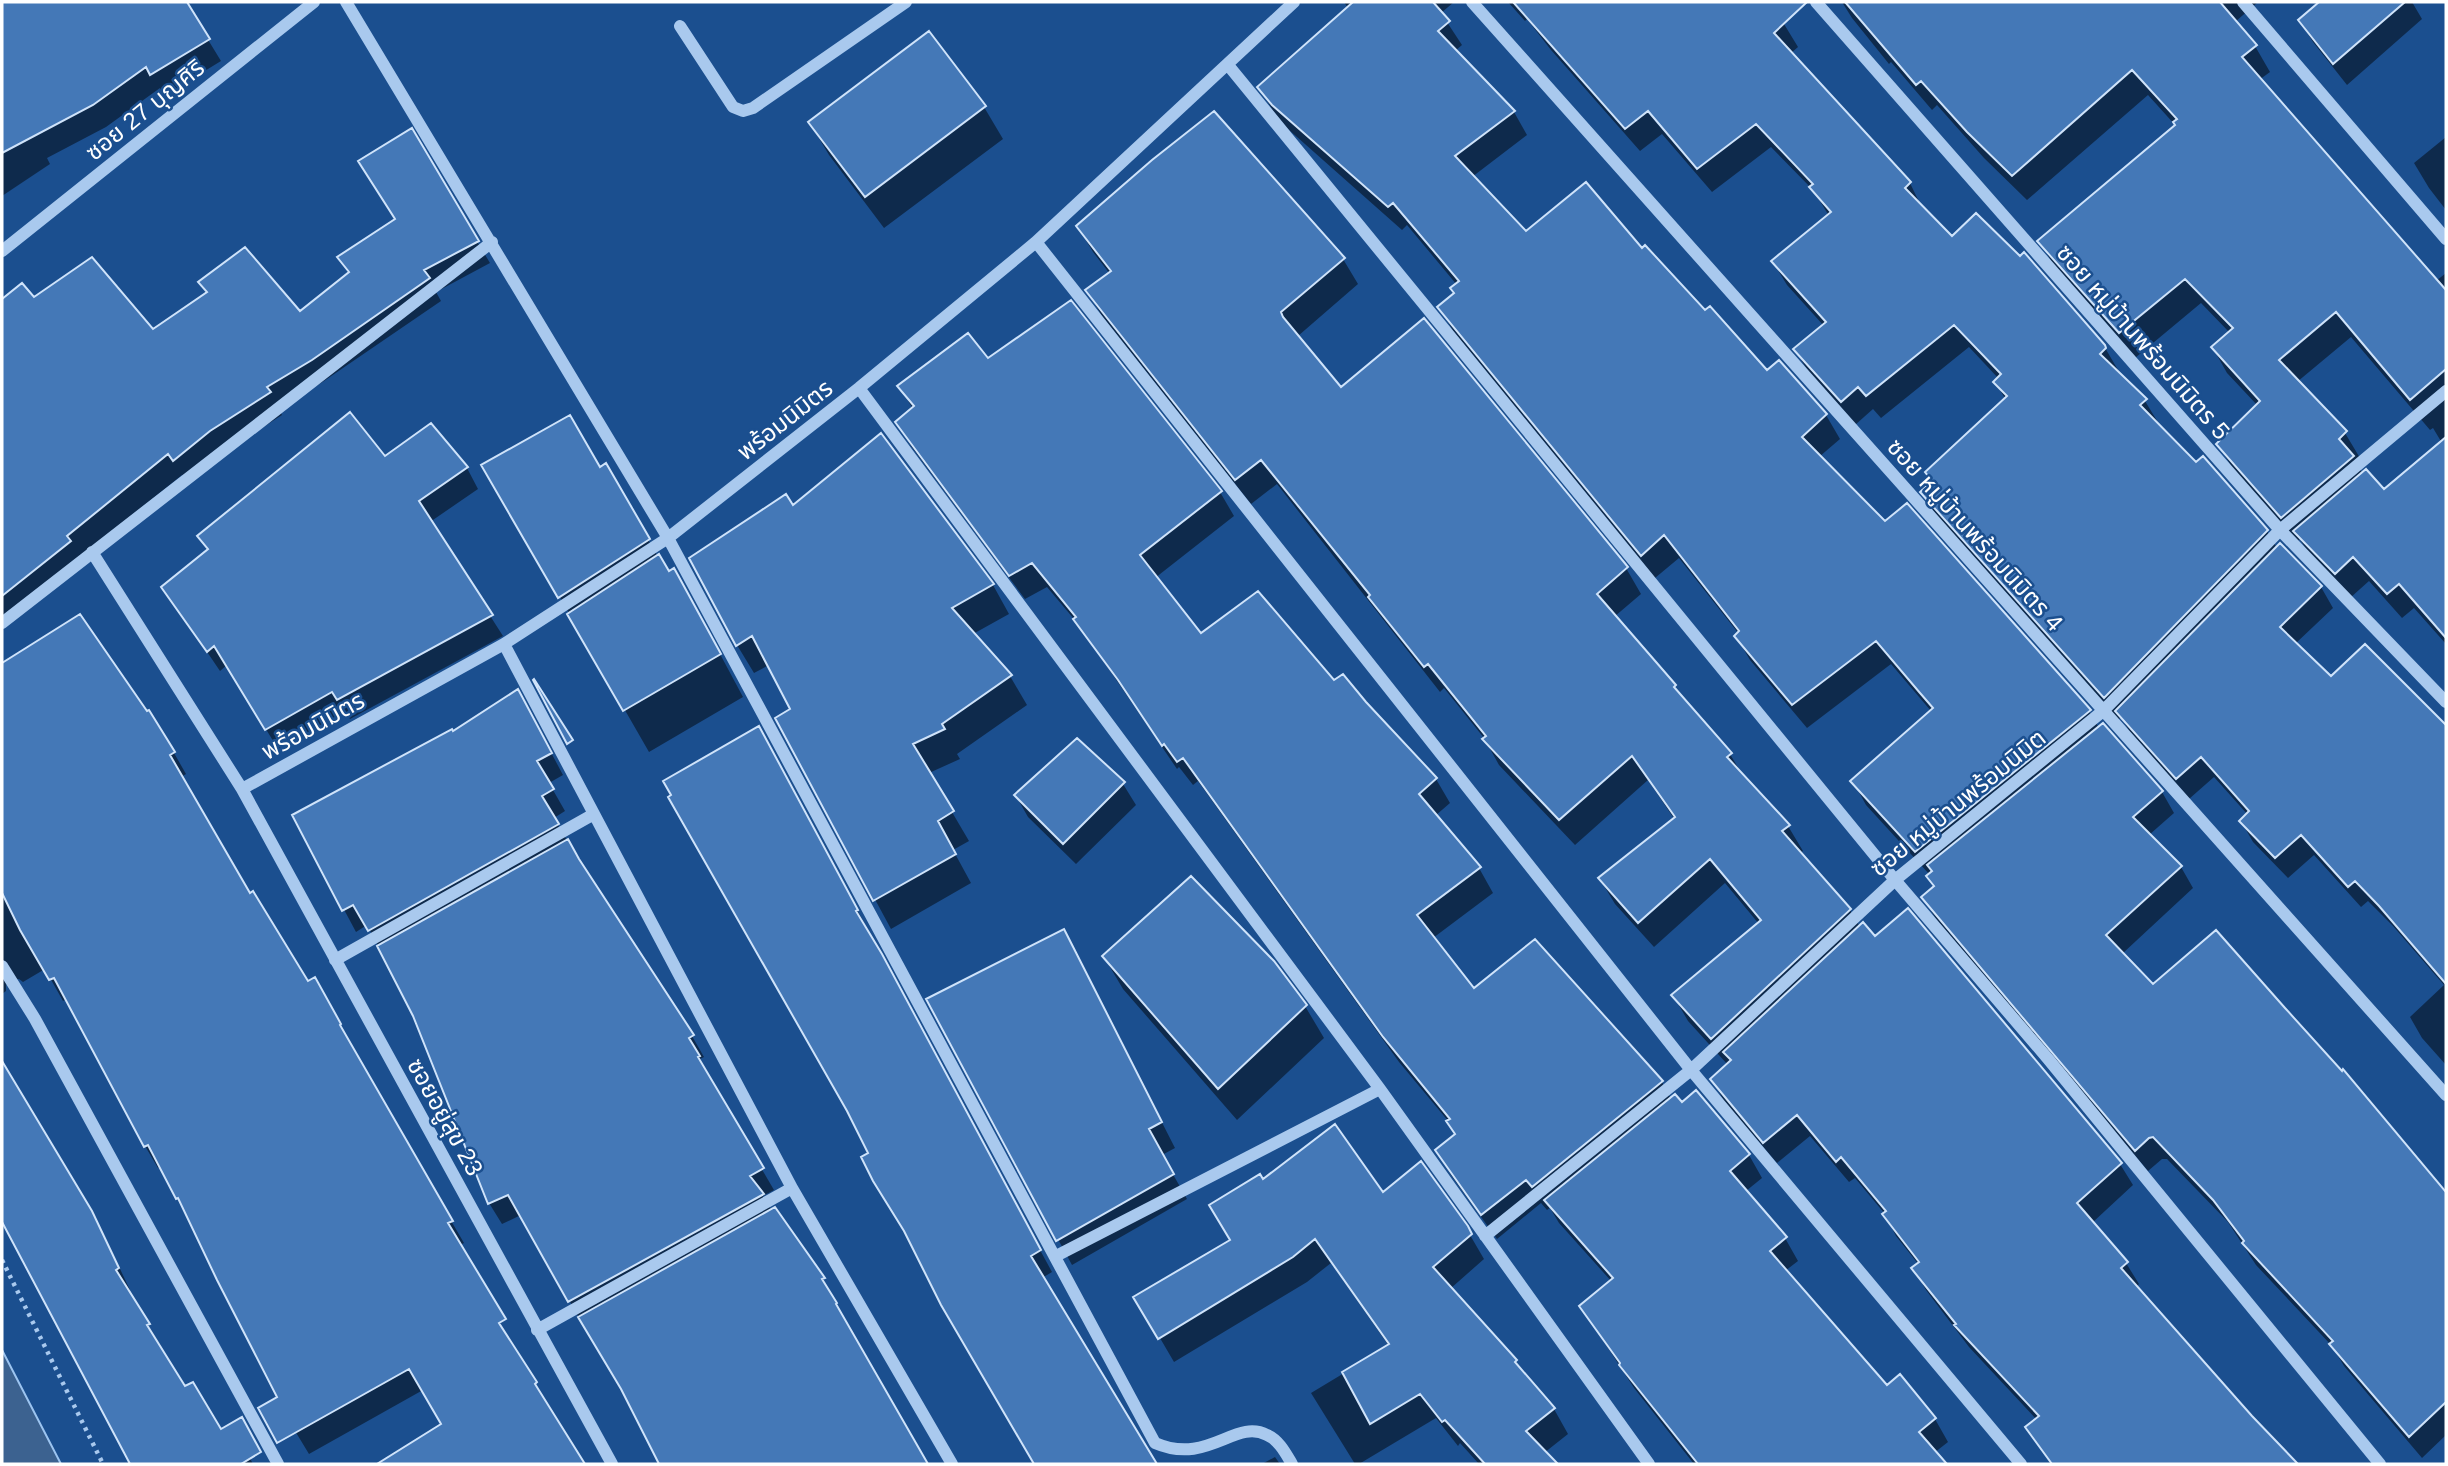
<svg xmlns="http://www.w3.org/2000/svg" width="2448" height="1466" viewBox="0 0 2448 1466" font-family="Helvetica,'Noto Sans Thai',sans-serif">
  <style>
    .water { fill: #3c6290; stroke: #9cc4f0; stroke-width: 2 }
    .shadow { fill: #0007; fill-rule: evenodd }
    .building { fill: #4478b7; stroke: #cfe3fa; stroke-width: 2 }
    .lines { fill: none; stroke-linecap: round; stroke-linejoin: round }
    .path { stroke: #a9c9ee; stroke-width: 4.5; stroke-dasharray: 3.5 5; stroke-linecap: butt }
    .minor { stroke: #a9c9ee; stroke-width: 12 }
    .labels { text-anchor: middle; stroke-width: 5; stroke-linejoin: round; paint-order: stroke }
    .street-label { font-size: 24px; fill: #fff; stroke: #1b4f8f }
  </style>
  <rect width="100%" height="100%" fill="#1b4f8f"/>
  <!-- water -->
  <path class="water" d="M2,1350l59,114h-59z"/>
  <!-- shadow -->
  <path class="shadow" d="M2,2h183l36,59 -57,35 -4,-8 -54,39 -59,31 3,6 -48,32z
    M1344,2h110l-13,11 21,32 -7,6 59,61 13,23 -55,42 54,56 116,17 124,123 13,-11 47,53 14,24 -21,18 66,66 204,188 10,17 63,64 12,21 -25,22 32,32 12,21 -71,66 31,33 190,85 103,121v242l-24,23 -78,-92 -12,-20 -76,-81 -28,-43 -61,-63h-5l-14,12 -212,-252 -13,-22 12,-10 -7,-11 2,-1 -64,-70 -13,-24 78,-70 -40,-47 -84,64 -57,-68 -14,-24 3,-2 -60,-76 -24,20 -202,-247 -13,-24 15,-13 2,-9 -50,-60 -5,5 -114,-101 -15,-18 -13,-23 88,-80z
    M1508,2h254l22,22 14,23 -8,7 120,129 12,25 29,30 153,108 14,24v3l27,28 14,23 -2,1 110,106 10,17 3,-3 41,42 12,21 -38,36 36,34 34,-31 81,80v338l-24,-27 -12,-21 34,-32 -51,-59 -25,-25 -7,6 -47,-52 -26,23 -35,-36 -12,-21 7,-6 -34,-38 -25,22 -59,-67 -9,-15 -3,3 -182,-205 -14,-23 84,-92 -11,-18 4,-3 -30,-32 -88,71 -8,-9 -18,16 -46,-52 -14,-24 29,-23 -37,-41 -14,-23 56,-46 -15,-25 -43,-44 -59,45 -50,-58 -22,17 -89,-101 -24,-31 -2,2z
    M1842,2h416l-23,20 20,24 15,26 -11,8 177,201 10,-8v371l-32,-36 -12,10 -33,-37 -19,17 -40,-42 -10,-17 -3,3 -64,-73 -15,-25 40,-38 -31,-33 -14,-25 17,-15 -29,-30 -66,55 -81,-92 -14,-25 136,-115 -28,-31 -121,105 -43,-42 -47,-53 -5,5 -41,-48 -2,2 -37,-46zM2351,337l79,93 3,-2 9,15 -58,49 -21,-18 -7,-12 4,-4 -15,-25 -48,-51z
    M2322,2h90l10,17 -75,66 -34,-43 -13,-21z
    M984,107l19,32 -119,89 -55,-73 -19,-32z
    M411,131l79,132 -54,29 5,9 -117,80 -45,28 3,6 -59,38 -36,29 -5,-7 -103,83 -77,70v-327l20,-16 12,14 118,33 55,-38 -7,-11 99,30 50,-39 -9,-17 56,-37z
    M2446,137v73l-17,-22 -15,-25z
    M1078,227l265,32 15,25 -60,52 43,54 285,178 15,26 -27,23 116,137 13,22 45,50 15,25 -3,2 50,57 10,17 15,11 245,226 13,21 -41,38 34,40 13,21 -3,3 159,177h-244l-23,-36 9,-8 -68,-73 -43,-57 -12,-21 5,-4 -23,-29 -11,-22 -30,-36 -6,4 -39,-46 -33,27 -53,-62 -12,-22 16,-14 -40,-44 -15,-26 86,-71 -34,-41 -71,64 -39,-43 -15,-25 75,-59 -27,-40 -73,65 -76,-80 -15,-27 -40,-50 -4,4 -163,-208 -26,20 -149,-188 -15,-26 23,-16 -17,-22z
    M987,360l233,132 14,24 -79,62 46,57 133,48 30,20 72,76 14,24 -15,13 44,52 14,25 -60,45 41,52 61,-48 127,140 9,17 11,6 14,-13 53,63 13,23 -16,13 39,47 13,23 -13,10 101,117 14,-12 35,43 13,23 -14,11 10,11h-250l-60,-76 -53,-82 31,-24 -53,-59 -9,-15 -3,2 -6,-7 -44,36 -46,-64 -14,-24 19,-15 -7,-14 -50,-60 -201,-281 -5,4 -14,-18 -2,2 -98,-144 -32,-38 -22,12 -114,-153 -14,-24 16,-13 -13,-22z
    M431,426l36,42 11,21 -48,33 73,114 -153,83 -5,-8 -67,38 -51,-84 -7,6 -57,-84 45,-36 -8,-14 185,-79z
    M881,435l112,150 16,29 -36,20 37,42 17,29 -70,49 3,5 -31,14 40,68 -16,9 18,33 -80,46 -114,-211 15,-8 -23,-45 -15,8 -17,-28 56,-138z
    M484,465l115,4 6,-4 63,109 29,37 46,86 -94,55z
    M5,663l169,90 12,21 -5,3 68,118 58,88 7,-3 38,66 -2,1 114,196 -4,2 51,100 72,119h-203l64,-39 -21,-35 -114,64 -20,-33 -99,-202 -29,-53 -3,2 -13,-22 -78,-147 -4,2 -18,-32 -22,13 -4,-3 -8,1 -5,5v6l-4,3v-328z
    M530,713l33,62 -14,8 16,28 -11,7 30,52 108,166 12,21 -4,2 11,19 -2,1 65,111 -11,6 9,15 3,-1 48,69 23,47 82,138h-267l-35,-69 -44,-72 -61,-108 -19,9 -13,-21 -87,-213 -35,-65 -11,7 -62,-116 158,-82z
    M771,750l98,182 -2,1 185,339 -10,6 114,186h-120l-28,-45 -138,-265z
    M1123,784l13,21 -60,59 -48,-47 -12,-21z
    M1077,956l98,192 -13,7 25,44 -115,66 -144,-265z
    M1104,957l201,49 19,32 -87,82 -114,-131z
    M2,1062l102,173 26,55 -3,2 34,54 -2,1 26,41 35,44 24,15 9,17h-122l-129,-246z
    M1263,1182l119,12 88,41 14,24 -34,30 66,72 8,14 30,34 14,25 -24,19 11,11h-76l-19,-21 -2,3 -22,-28 -77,46h-4l-44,-71 78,-47 -58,-83 -24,19 -133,80 -38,-65 96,-56z
    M1275,1457l5,7h-18z"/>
  <!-- building -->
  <path class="building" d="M2,2h185l23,37 -60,36 -4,-8 -53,38 -91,48z
    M1353,2h80l17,19 -12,10 77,80 -60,45 71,75 60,-49 56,66 3,-3 60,65 5,-4 57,64 12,-10 48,54 -25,23 83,84 22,-18 184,207 -176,142 -65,-71 83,-73 -13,-15 -44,-52 -84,64 -58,-69 5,-5 -75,-96 -23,21 -204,-249 17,-14 -4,-5 9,-7 -66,-78 -5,4 -116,-102 -15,-18z
    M1513,2h294l-33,31 137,149 -6,6 47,48 24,-23 44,43 4,-4 81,93 1,3 -6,6 47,45 -7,6 56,57 7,-6 65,74 -164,168 -184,-206 12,-11 -7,-9 82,-76 -14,-14 8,-8 -47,-49 -88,71 -8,-9 -17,15 -48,-53 33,-27 -55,-61 60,-49 -22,-25 4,-3 -57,-60 -59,45 -49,-58 -23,18z
    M1845,2h375l37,43 -15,12 204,233v79l-36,31 -74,-88 -57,48 68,71 -8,8 15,17 -73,62 -65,-74 44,-43 -49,-54 22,-19 -48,-49 -66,54 -82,-92 138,-116 -2,-3 4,-3 -45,-49 -120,106 -45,-44 -46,-51 -5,4z
    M2319,2h86l-72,62 -35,-44z
    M929,31l57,75 -121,91 -57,-75z
    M1214,111l131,147 -64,54 2,5 58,70 83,-69 204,249 -31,27 79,91 -2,2 58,66 -5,4 63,68 -8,6 69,78 -140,130 -40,-44 90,-75 -51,-61 -72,64 -40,-45 77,-61 -43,-61 -73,64 -77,-81 4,-3 -58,-72 -4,3 -56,-70 2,-2 -109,-135 -26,20 -150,-190 26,-19 -35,-45 76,-66z
    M412,128l67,113 -55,29 6,8 -118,82 -45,27 4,5 -61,39 -37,30 -5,-7 -101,82 4,5 -69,55v-297l20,-16 12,14 58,-40 61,72 54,-37 -9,-10 47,-35 55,64 49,-39 -12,-15 58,-38 -37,-58z
    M1071,300l151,191 -82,64 61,78 57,-42 76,89 9,-6 23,28 71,76 -18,16 62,73 -64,48 57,73 61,-49 128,142 -131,106 -6,-7 -45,35 -46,-65 20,-16 -9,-13 4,-2 -67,-82 -200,-279 -6,4 -13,-18 -2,2 -44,-66 -45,-61 3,-2 -44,-54 -23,13 -114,-154 19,-16 -17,-20 71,-53 20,25z
    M350,412l35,44 46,-33 37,44 -49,34 74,114 -156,85 -5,-8 -67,38 -51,-84 -7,6 -46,-65 47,-38 -11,-13z
    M570,415l30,52 6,-4 44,76 -92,59 -77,-133z
    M881,433l113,151 -42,24 60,67 -70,49 3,5 -32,15 41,67 -16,10 18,33 -83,47 -98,-183 15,-9 -38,-73 -16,10 -47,-88 97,-64 7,11z
    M2446,437v201l-47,-54 -12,10 -34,-37 -18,17 -42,-43 73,-62 18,20z
    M2280,543l42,43 -42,41 51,49 34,-32 81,81v259l-67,-78 -24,-25 -7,6 -47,-52 -26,23 -36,-37 10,-10 -48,-54 -25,22 -61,-68z
    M659,554l10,17 5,-3 47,86 -98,57 -56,-97z
    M80,614l67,97 2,-1 26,42 -5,3 80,138 3,-2 55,90 7,-4 26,47 -1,1 113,196 -5,2 58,96 -7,4 38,59 -2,2 50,80h-208l64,-40 -32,-55 -132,74 -19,-35 19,-11 -60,-117 -39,-82 -2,1 -28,-54 -4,2 -90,-169 -5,2 -29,-50 -18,-37v-230z
    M534,679l39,61 -6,4 -34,-64z
    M518,689l34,64 -15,8 17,28 -12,7 17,28 -191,107 -15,-26 -11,6 -50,-96 160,-86 1,2z
    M2103,723l60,68 -30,26 49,49 -76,69 47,49 63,-54 69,78 57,63 1,-2 103,123v210l-37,35 -80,-93 4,-3 -91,-98 2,-2 -31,-41 -60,-63 -4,1 -14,13 -214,-254 13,-11 -8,-10 6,-5 -5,-6z
    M759,726l99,184 -2,1 26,43 159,296 -10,6 126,208h-123l-93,-159 -37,-74 -31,-50 -12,-24 7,-4 -21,-42 -179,-314 3,-2 -8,-14z
    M1077,738l48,44 -62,62 -49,-49z
    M568,839l11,20 115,176 -5,3 11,18 -2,1 66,111 -14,8 14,18 -196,108 -60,-107 -20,9 -75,-188 -36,-70z
    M1191,876l83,85 33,44 -89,84 -116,-133z
    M1908,908l214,255 -45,40 51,59 -7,6 131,148 46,48h-246l-27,-37 14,-11 -85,-91 2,-1 -45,-56 8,-6 -37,-48 4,-3 -45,-54 -5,5 -39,-47 -34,28 -53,-64 21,-19 -8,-8 140,-130 12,14z
    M1064,929l98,193 -13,7 25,45 -118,67 -130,-242z
    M2,1061l90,150 27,57 -3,2 34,54 -3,1 38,61 8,-4 28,47 21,-12 19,35 -20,12h-111l-128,-242z
    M1696,1090l54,64 -20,17 57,66 -17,14 117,134 13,-11 36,44 -17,14 28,32h-249l-79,-99 1,-2 -41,-57 34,-28 -69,-78 131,-106 7,8z
    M1335,1124l48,68 38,-31 47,65 4,8 -39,33 84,93 -2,2 40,46 -29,23 32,33h-73l-40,-44 -3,2 -22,-28 -50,30 -28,-52 47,-28 -74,-105 -22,18 -135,82 -25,-42 97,-57 -21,-35 51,-31 3,5z
    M775,1207l50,71 -3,1 15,24 -1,1 92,160h-269l-38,-75 -43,-72z"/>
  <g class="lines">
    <!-- path -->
    <path class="path" d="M2,1260l101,204"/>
    <!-- minor -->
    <path class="minor" d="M346,2l322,536 487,905c53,23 80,-25 112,-8 12,5 19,19 25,29
      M1472,2l974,1093
      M1816,2l464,528 166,172
      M2243,2l203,237
      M680,26l53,81 10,4 10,-3 153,-106
      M1228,65l667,815 154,180 331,404
      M1036,242l655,828 330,394
      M2,251l312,-249
      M859,388l521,701 269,375
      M92,552l150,237 370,675
      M2,623l490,-381
      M504,644l288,544 160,276
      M242,789l262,-145 164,-106 191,-150 177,-146 258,-240
      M335,960l259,-146
      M2,966l33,53 243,445
      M1485,1236l206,-166 204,-190 208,-169 177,-181 166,-139
      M1056,1256l324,-167
      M537,1330l255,-142"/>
  </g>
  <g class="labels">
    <!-- street labels -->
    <g class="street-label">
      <text transform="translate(145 110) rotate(-39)" y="8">ซอย 27 บุญศิริ</text>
      <text transform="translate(2143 342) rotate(49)" y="8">ซอย หมู่บ้านพร้อมนิมิตร 5</text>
      <text transform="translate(785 420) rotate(-38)" y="8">พร้อมนิมิตร</text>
      <text transform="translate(1975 535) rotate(48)" y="8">ซอย หมู่บ้านพร้อมนิมิตร 4</text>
      <text transform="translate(313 726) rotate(-29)" y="8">พร้อมนิมิตร</text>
      <text transform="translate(1958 803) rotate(-39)" y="8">ซอย หมู่บ้านพร้อมนิมิต</text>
      <text transform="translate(445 1117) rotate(61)" y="8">ซอยอยู่สุข 23</text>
    </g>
  </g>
  <!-- border -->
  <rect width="2448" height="1466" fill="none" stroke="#ffffff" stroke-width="7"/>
</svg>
